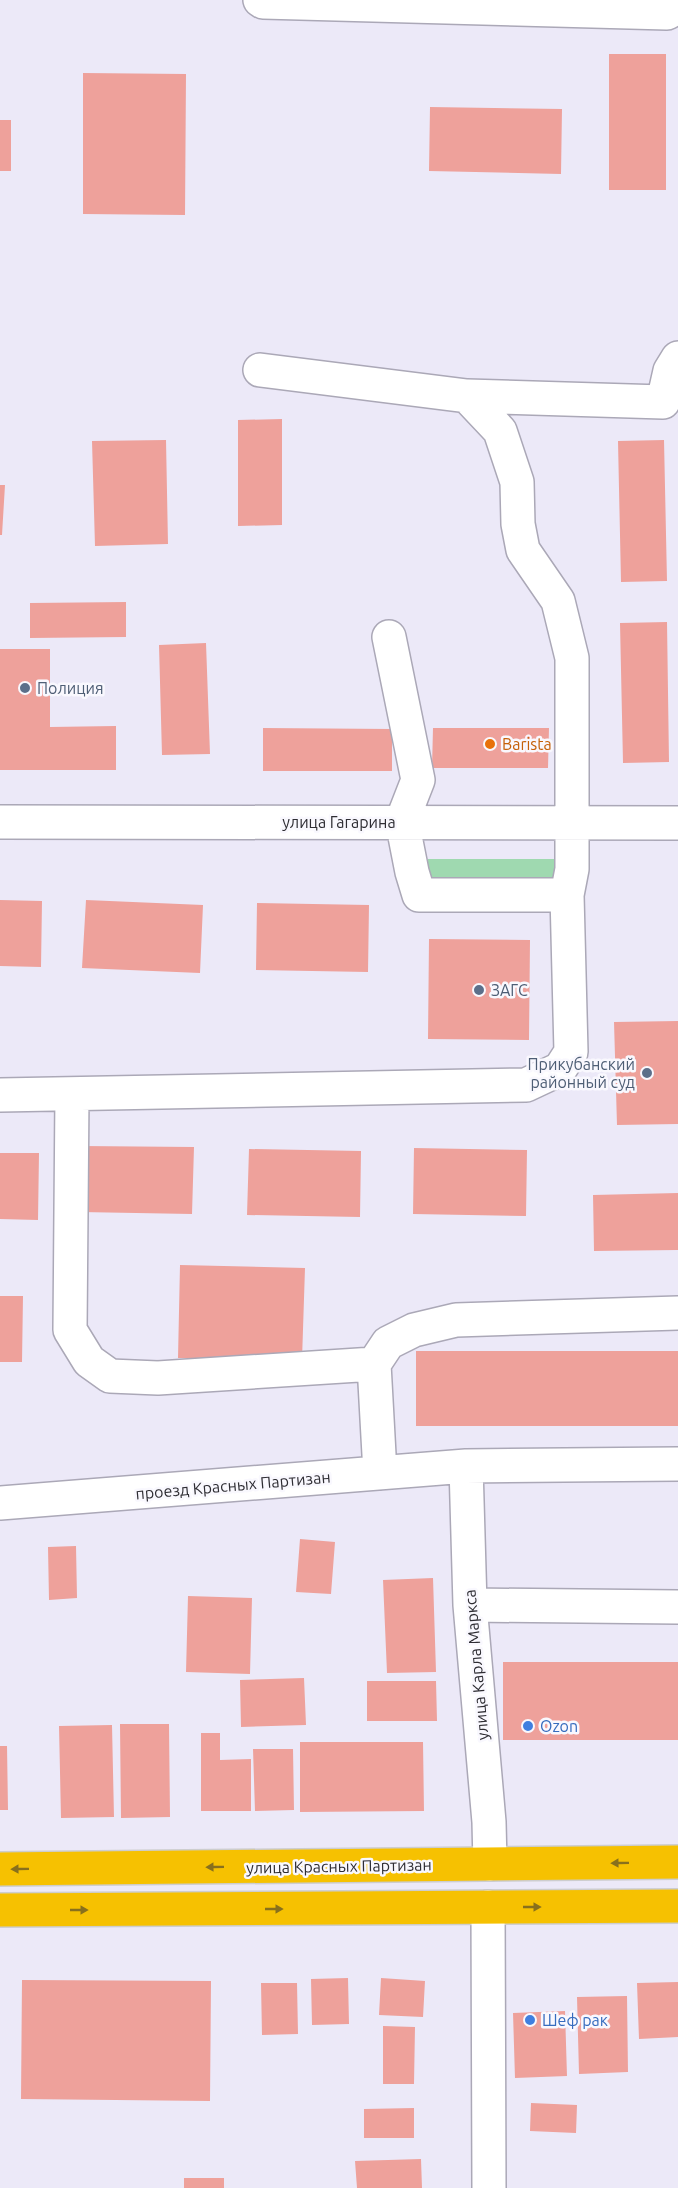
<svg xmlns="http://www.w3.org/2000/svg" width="678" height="2188" viewBox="0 0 678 2188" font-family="Ubuntu,sans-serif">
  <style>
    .green { fill: #9fd9b0 }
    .building { fill: #eea19b }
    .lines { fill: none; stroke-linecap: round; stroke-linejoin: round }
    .minor-casing { stroke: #aba8b7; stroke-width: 36 }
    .highway-casing { stroke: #cdcdce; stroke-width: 36 }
    .minor { stroke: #fff; stroke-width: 33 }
    .highway { stroke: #f6c101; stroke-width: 33 }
    .oneway { fill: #88701d }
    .service-dot { fill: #5c6f8a; stroke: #f9f8fe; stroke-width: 2 }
    .food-dot { fill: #e8710a; stroke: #f9f8fe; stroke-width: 2 }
    .shop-dot { fill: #3f7fe0; stroke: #f9f8fe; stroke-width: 2 }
    .labels { text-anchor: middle; stroke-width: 5; stroke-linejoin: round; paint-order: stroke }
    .service-label { font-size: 16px; fill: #4e5e75; stroke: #f9f8fe; text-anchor: start }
    .food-label { font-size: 16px; fill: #c56008; stroke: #f9f8fe; text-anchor: start }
    .street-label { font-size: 16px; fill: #2e2d33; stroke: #f9f8fe }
    .shop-label { font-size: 16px; fill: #366cbe; stroke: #f9f8fe; text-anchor: start }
  </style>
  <rect width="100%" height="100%" fill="#ece9f8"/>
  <!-- green -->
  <path class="green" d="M428,859h130v23h-130z"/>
  <!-- building -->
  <path class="building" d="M609,54h57v136h-57z
    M83,73l103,1 -1,141 -102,-1z
    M430,107l132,2 -1,65 -132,-3z
    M0,120h11v51h-11z
    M282,419v106l-44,1v-106z
    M166,440l2,104 -73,2 -3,-105z
    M664,440l3,141 -46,1 -3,-141z
    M0,485h5l-3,50h-2z
    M126,602v35l-96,1v-35z
    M667,622l2,140 -46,1 -3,-140z
    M206,643l4,111 -48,1 -3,-110z
    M0,649h50v78l66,-1v44h-116z
    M263,728l129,1v42h-129z
    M433,728h116l-1,40h-116z
    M0,900l42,1 -1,66 -41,-1z
    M86,900l117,5 -3,68 -118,-5z
    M257,903l112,2 -1,67 -112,-2z
    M429,939l101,1 -1,100 -101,-1z
    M678,1021v103l-61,1 -3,-103z
    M81,1146l113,1 -2,67 -112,-2z
    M414,1148l113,2 -1,66 -113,-2z
    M249,1149l112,2 -1,66 -113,-2z
    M0,1153h39l-1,67 -38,-1z
    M678,1193v57l-84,1 -1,-56z
    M180,1265l125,3 -3,92 -124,-2z
    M0,1296h23l-1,66h-22z
    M416,1351h262v75h-262z
    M300,1539l35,3 -4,52 -35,-2z
    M76,1546l1,52 -28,2 -1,-53z
    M433,1578l3,94 -49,1 -4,-93z
    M188,1596l64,2 -2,76 -64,-2z
    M503,1662h175v78h-175z
    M304,1678l2,47 -65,2 -1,-47z
    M367,1681h69l1,40h-70z
    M120,1724h49l1,93 -49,1z
    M112,1725l2,92 -53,1 -2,-92z
    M201,1733h19v27l31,-1v52h-50z
    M300,1742h123l1,69 -124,1z
    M0,1746h7l1,64h-8z
    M253,1749h40l1,61 -39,1z
    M348,1978l1,46 -37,1 -1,-46z
    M381,1978l44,3 -2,36 -44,-2z
    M22,1980l189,1 -1,120 -189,-2z
    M678,1982v55l-39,2 -2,-56z
    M261,1983h36l1,51 -36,1z
    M627,1996l1,76 -49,2 -2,-77z
    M565,2011l2,65 -52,2 -2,-65z
    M383,2026l32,1 -1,57h-31z
    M531,2103l46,2 -1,28 -46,-2z
    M414,2108v30h-50v-29z
    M421,2159l1,29h-65l-2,-27z
    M184,2178h40v10h-40z"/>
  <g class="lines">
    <!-- minor casing -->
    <g class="minor-casing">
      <path id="minor" d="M260,0l3,2 404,11 11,-6
        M260,370l207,26 33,35 17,51 1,42 5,26 35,51 14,57v211l-5,26h-148l-7,-23 -10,-51 16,-41 -29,-143
        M467,396l196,6 7,-31 8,-13
        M0,822l678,1
        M72,1094l-2,236 19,31 21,15 48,2 216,-14
        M0,1095l526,-10 34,-16 11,-17 -4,-157
        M466,1466l4,139 19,217 1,42
        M380,1473l-6,-109 14,-21 26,-13 42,-10 222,-7
        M0,1503l466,-37 212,-2
        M470,1605l208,2
        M488,1907l1,281"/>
    </g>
    <!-- highway casing -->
    <g class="highway-casing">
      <path id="highway" d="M0,1869l678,-7
        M0,1910l678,-4"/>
    </g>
    <!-- minor -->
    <use href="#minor" class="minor"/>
    <!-- highway -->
    <use href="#highway" class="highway"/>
  </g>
  <!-- one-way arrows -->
  <defs><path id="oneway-solid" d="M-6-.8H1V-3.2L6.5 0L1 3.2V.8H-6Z" transform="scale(1.5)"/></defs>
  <g class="oneway">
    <use href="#oneway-solid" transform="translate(620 1863) rotate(179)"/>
    <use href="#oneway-solid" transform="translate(215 1867) rotate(179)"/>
    <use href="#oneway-solid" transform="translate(20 1869) rotate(179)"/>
    <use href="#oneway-solid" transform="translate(532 1907)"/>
    <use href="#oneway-solid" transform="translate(274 1909)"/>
    <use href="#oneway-solid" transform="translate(79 1910)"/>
  </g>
  <!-- markers -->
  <g class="service-dot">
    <circle cx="25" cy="688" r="6"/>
    <circle cx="479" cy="990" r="6"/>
    <circle cx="647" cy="1073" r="6"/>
  </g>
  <circle class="food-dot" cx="490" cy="744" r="6"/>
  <g class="shop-dot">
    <circle cx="528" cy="1726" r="6"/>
    <circle cx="530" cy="2020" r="6"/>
  </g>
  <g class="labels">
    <!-- service labels -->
    <g class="service-label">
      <text x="37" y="694">Полиция</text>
      <text x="491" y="996">ЗАГС</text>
      <text x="635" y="1070" text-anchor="end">Прикубанский<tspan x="635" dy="18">районный суд</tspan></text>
    </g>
    <!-- food labels -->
    <g class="food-label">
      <text x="502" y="750">Barista</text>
    </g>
    <!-- street labels -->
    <g class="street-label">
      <text x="339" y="828">улица Гагарина</text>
      <text transform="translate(233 1485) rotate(-5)" y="6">проезд Красных Партизан</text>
      <text transform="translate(476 1665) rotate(-95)" y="6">улица Карла Маркса</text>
      <text transform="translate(339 1866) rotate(-1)" y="6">улица Красных Партизан</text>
    </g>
    <!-- shop labels -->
    <g class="shop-label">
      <text x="540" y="1732">Ozon</text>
      <text x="542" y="2026">Шеф рак</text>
    </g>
  </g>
</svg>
